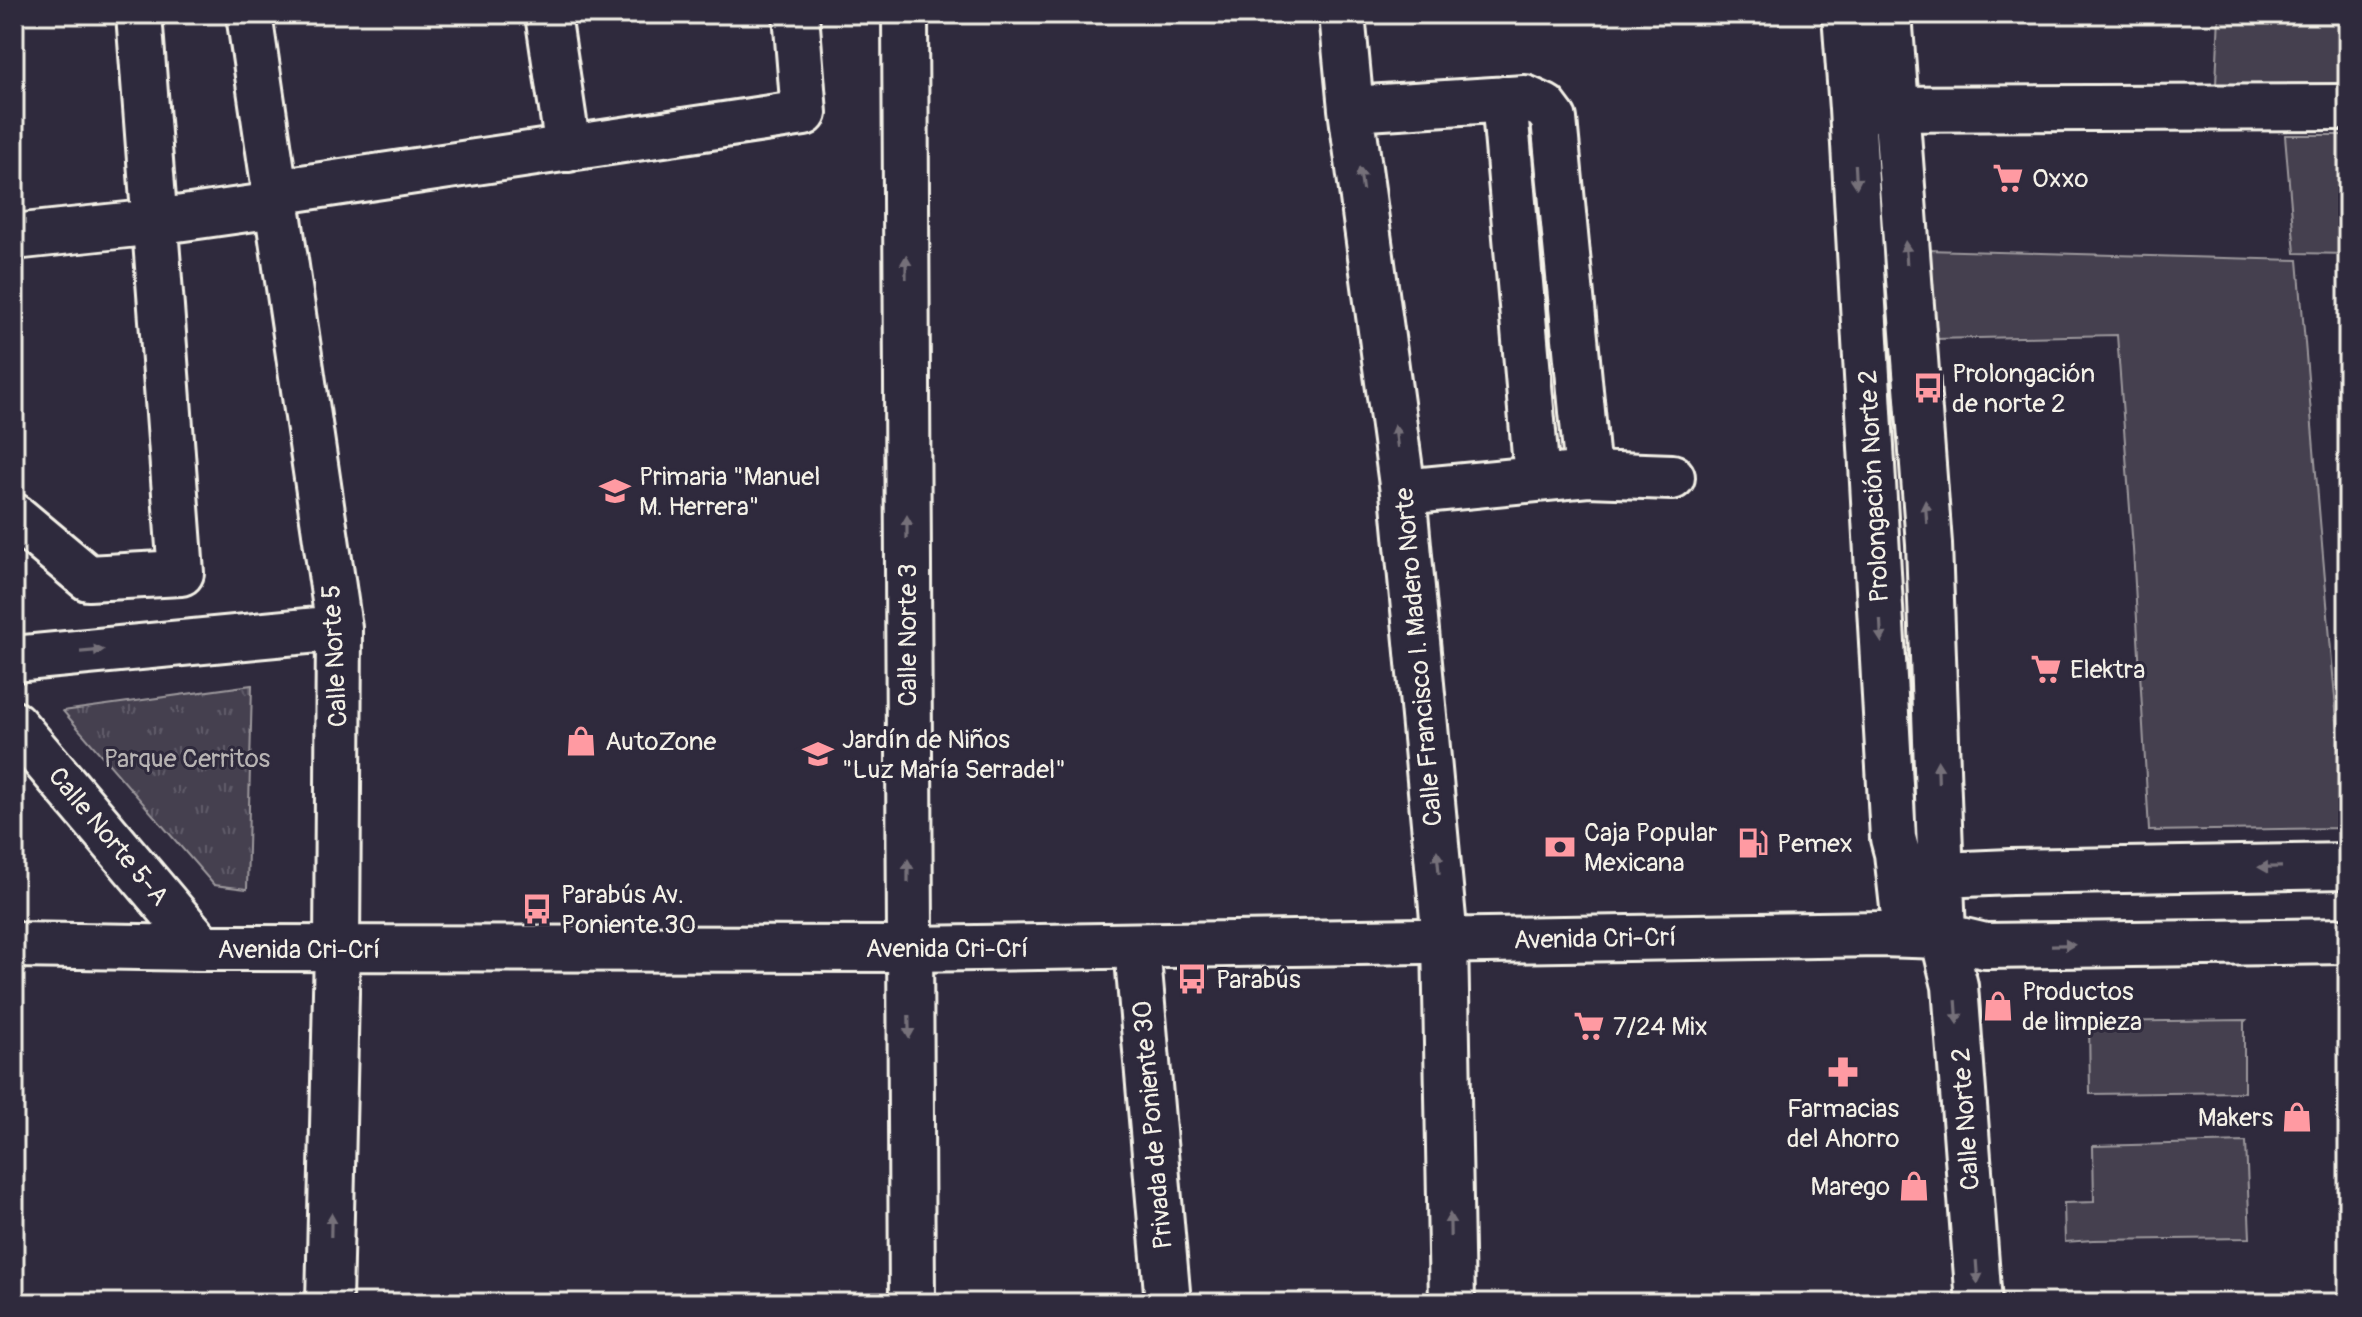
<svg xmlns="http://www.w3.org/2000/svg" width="2362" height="1317" viewBox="0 0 2362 1317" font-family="Pangolin,sans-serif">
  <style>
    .grass { fill: #454050; stroke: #9c989c; stroke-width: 2 }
    .park { fill: url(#park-tufts); stroke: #9c989c; stroke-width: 2 }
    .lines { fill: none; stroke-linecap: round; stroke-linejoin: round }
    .minor-casing { stroke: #f4f1e8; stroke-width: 50 }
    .major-casing { stroke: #f4f1e8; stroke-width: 50 }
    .minor { stroke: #2f2a3d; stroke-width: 44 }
    .major { stroke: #2f2a3d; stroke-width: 44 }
    .oneway { fill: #747079 }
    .labels { text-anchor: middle; stroke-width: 6; stroke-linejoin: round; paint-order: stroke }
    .poi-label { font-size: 26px; fill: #f4f1e8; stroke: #2f2a3d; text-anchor: start }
    .street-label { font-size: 26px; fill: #f4f1e8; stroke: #2f2a3d }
    .park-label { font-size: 26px; fill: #b7b3b3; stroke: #2f2a3d }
  </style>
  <defs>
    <pattern id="park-tufts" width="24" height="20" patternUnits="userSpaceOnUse" patternTransform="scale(2)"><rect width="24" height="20" fill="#454050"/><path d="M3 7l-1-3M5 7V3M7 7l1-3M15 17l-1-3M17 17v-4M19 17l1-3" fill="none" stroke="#605c69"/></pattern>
  </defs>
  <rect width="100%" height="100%" fill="#2f2a3d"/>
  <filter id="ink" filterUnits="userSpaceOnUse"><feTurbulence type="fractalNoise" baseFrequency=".0125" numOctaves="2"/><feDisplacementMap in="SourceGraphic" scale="16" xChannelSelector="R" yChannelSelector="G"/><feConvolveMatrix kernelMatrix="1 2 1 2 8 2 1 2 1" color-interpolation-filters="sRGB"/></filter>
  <g filter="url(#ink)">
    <!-- grass -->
    <path class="grass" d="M2219,14h129v71h-132z
      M2285,135h63v119l-53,-1z
      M1926,250l372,10 48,568 -197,3 -16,-282 -16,-214 -183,4z
      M2246,1020l-2,2v70l-154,2 -1,-72z
      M2246,1142l4,96 -157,2 -28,2 -1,-39 30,-1 -1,-56z"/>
    <!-- park -->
    <path class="park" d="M252,685l-5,204 -33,-4 -151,-174z"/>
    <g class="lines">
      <!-- minor casing -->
      <g class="minor-casing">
        <path id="minor" d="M249,14l90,614 -2,321 -8,354
          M548,14l20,135
          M905,14l7,1289
          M1342,14l9,95 52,383 42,448 7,363
          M1504,99l33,379
          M1351,109l174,-11 20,9 9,12 34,355 -185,18
          M1859,109l489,-2
          M275,192l529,-79 -8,-99
          M14,237l141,-15 121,-17
          M1588,474l84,3
          M14,516l74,62 93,-5 -42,-559
          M14,659l325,-31
          M14,724l189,224
          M1943,936l12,50 24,317
          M1137,947l31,356"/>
      </g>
      <!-- major casing -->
      <g class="major-casing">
        <path id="major" d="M1845,14l7,95 41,729 4,15 6,54 40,29
          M1889,14l40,530 14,392
          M1921,893l21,-18 69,-3 337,-6
          M14,945l189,3 706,1 972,-15 62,2 42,10 363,-5"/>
      </g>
      <!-- minor -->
      <use href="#minor" class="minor"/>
      <!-- major -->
      <use href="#major" class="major"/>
    </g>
    <!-- one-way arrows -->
    <defs><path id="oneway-solid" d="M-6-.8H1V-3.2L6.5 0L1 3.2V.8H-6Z" transform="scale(2)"/></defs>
    <g class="oneway">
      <use href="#oneway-solid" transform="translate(1856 176) rotate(87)"/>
      <use href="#oneway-solid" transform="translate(1361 179) rotate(-98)"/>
      <use href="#oneway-solid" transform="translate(1906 253) rotate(-94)"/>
      <use href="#oneway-solid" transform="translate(906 267) rotate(-90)"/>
      <use href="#oneway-solid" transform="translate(1396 436) rotate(-98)"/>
      <use href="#oneway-solid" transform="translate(1926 512) rotate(-94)"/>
      <use href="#oneway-solid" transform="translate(907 527) rotate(-90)"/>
      <use href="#oneway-solid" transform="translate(1881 631) rotate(87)"/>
      <use href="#oneway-solid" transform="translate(92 651) rotate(-5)"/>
      <use href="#oneway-solid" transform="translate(1938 772) rotate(-92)"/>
      <use href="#oneway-solid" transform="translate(1438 862) rotate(-95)"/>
      <use href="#oneway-solid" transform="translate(2270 867) rotate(179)"/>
      <use href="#oneway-solid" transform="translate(908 871) rotate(-90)"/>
      <use href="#oneway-solid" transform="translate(2063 945) rotate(-1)"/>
      <use href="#oneway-solid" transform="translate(1957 1012) rotate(86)"/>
      <use href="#oneway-solid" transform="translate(909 1027) rotate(89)"/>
      <use href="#oneway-solid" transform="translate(331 1225) rotate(-89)"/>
      <use href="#oneway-solid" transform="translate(1450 1225) rotate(-91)"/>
      <use href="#oneway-solid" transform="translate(1977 1272) rotate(86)"/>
    </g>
  </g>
  <!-- icons -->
  <defs>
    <g id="supermarket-bare" transform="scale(2.4)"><path d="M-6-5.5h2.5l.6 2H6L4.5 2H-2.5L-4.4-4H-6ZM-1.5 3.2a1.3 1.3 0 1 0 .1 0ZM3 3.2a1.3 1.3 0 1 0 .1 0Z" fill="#ff9aa2" stroke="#2f2a3d" stroke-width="2.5" paint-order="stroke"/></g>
    <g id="bus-bare" transform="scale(2.4)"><path d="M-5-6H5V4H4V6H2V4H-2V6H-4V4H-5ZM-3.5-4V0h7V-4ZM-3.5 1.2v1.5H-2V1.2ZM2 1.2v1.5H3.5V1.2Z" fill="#ff9aa2" stroke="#2f2a3d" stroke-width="2.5" paint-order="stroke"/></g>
    <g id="school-bare" transform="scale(2.4)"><path d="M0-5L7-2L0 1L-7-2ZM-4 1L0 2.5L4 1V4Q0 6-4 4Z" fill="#ff9aa2" stroke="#2f2a3d" stroke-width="2.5" paint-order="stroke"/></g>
    <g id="shop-bare" transform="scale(2.4)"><path d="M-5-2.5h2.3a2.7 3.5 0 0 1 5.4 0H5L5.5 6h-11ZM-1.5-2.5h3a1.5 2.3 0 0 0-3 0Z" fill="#ff9aa2" stroke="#2f2a3d" stroke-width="2.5" paint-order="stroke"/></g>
    <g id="fuel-bare" transform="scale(2.4)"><path d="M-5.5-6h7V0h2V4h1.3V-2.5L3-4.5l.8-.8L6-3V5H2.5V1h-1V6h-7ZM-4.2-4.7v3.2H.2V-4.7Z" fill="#ff9aa2" stroke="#2f2a3d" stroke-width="2.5" paint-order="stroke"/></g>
    <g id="bank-bare" transform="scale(2.4)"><path d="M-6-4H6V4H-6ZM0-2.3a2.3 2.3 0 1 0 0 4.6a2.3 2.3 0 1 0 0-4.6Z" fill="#ff9aa2" stroke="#2f2a3d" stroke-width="2.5" paint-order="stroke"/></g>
    <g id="pharmacy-bare" transform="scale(2.4)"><path d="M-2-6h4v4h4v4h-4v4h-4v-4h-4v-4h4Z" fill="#ff9aa2" stroke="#2f2a3d" stroke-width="2.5" paint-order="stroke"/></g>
  </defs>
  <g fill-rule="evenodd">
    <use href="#supermarket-bare" x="2008" y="178"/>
    <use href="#bus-bare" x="1928" y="388"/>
    <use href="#school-bare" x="615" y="491"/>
    <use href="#supermarket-bare" x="2046" y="669"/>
    <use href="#shop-bare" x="581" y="741"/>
    <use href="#school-bare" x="818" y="754"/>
    <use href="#fuel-bare" x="1753" y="843"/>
    <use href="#bank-bare" x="1560" y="847"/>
    <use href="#bus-bare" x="537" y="909"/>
    <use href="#bus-bare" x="1192" y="979"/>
    <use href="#shop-bare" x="1998" y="1006"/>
    <use href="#supermarket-bare" x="1589" y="1026"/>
    <use href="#pharmacy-bare" x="1843" y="1072"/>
    <use href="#shop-bare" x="2297" y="1117"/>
    <use href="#shop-bare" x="1914" y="1186"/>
  </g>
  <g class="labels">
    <!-- poi labels -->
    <g class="poi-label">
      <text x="2032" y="187">Oxxo</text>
      <text x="1952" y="382">Prolongación<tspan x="1952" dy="30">de norte 2</tspan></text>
      <text x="639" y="485">Primaria "Manuel<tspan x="639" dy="30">M. Herrera"</tspan></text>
      <text x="2070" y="678">Elektra</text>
      <text x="842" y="748">Jardín de Niños<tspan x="842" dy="30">"Luz María Serradel"</tspan></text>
      <text x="605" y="750">AutoZone</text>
      <text x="1584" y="841">Caja Popular<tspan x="1584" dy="30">Mexicana</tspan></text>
      <text x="1777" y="852">Pemex</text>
      <text x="561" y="903">Parabús Av.<tspan x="561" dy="30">Poniente 30</tspan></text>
      <text x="1216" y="988">Parabús</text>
      <text x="2022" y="1000">Productos<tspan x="2022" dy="30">de limpieza</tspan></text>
      <text x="1613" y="1035">7/24 Mix</text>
      <text x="1843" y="1117" text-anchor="middle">Farmacias<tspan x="1843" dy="30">del Ahorro</tspan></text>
      <text x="2273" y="1126" text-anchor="end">Makers</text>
      <text x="1890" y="1195" text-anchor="end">Marego</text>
    </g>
    <!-- street labels -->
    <g class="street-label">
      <text transform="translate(1873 486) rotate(-93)" y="9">Prolongación Norte 2</text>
      <text transform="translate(907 635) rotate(-90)" y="9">Calle Norte 3</text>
      <text transform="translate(334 656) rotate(-93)" y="9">Calle Norte 5</text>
      <text transform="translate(1418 657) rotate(-95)" y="9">Calle Francisco I. Madero Norte</text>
      <text transform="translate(109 836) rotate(50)" y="9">Calle Norte 5-A</text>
      <text transform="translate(1595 938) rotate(-1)" y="9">Avenida Cri-Crí</text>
      <text x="947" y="957">Avenida Cri-Crí</text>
      <text x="299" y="958">Avenida Cri-Crí</text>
      <text transform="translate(1965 1119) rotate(-94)" y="9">Calle Norte 2</text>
      <text transform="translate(1152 1125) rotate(-95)" y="9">Privada de Poniente 30</text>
    </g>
    <!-- park labels -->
    <g class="park-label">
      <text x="187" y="767">Parque Cerritos</text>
    </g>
  </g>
  <!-- margin -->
  <rect width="2362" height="1317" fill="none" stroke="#2f2a3d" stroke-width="48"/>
  <rect x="24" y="24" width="2314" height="1269" fill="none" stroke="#f4f1e8" stroke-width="3" filter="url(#ink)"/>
</svg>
